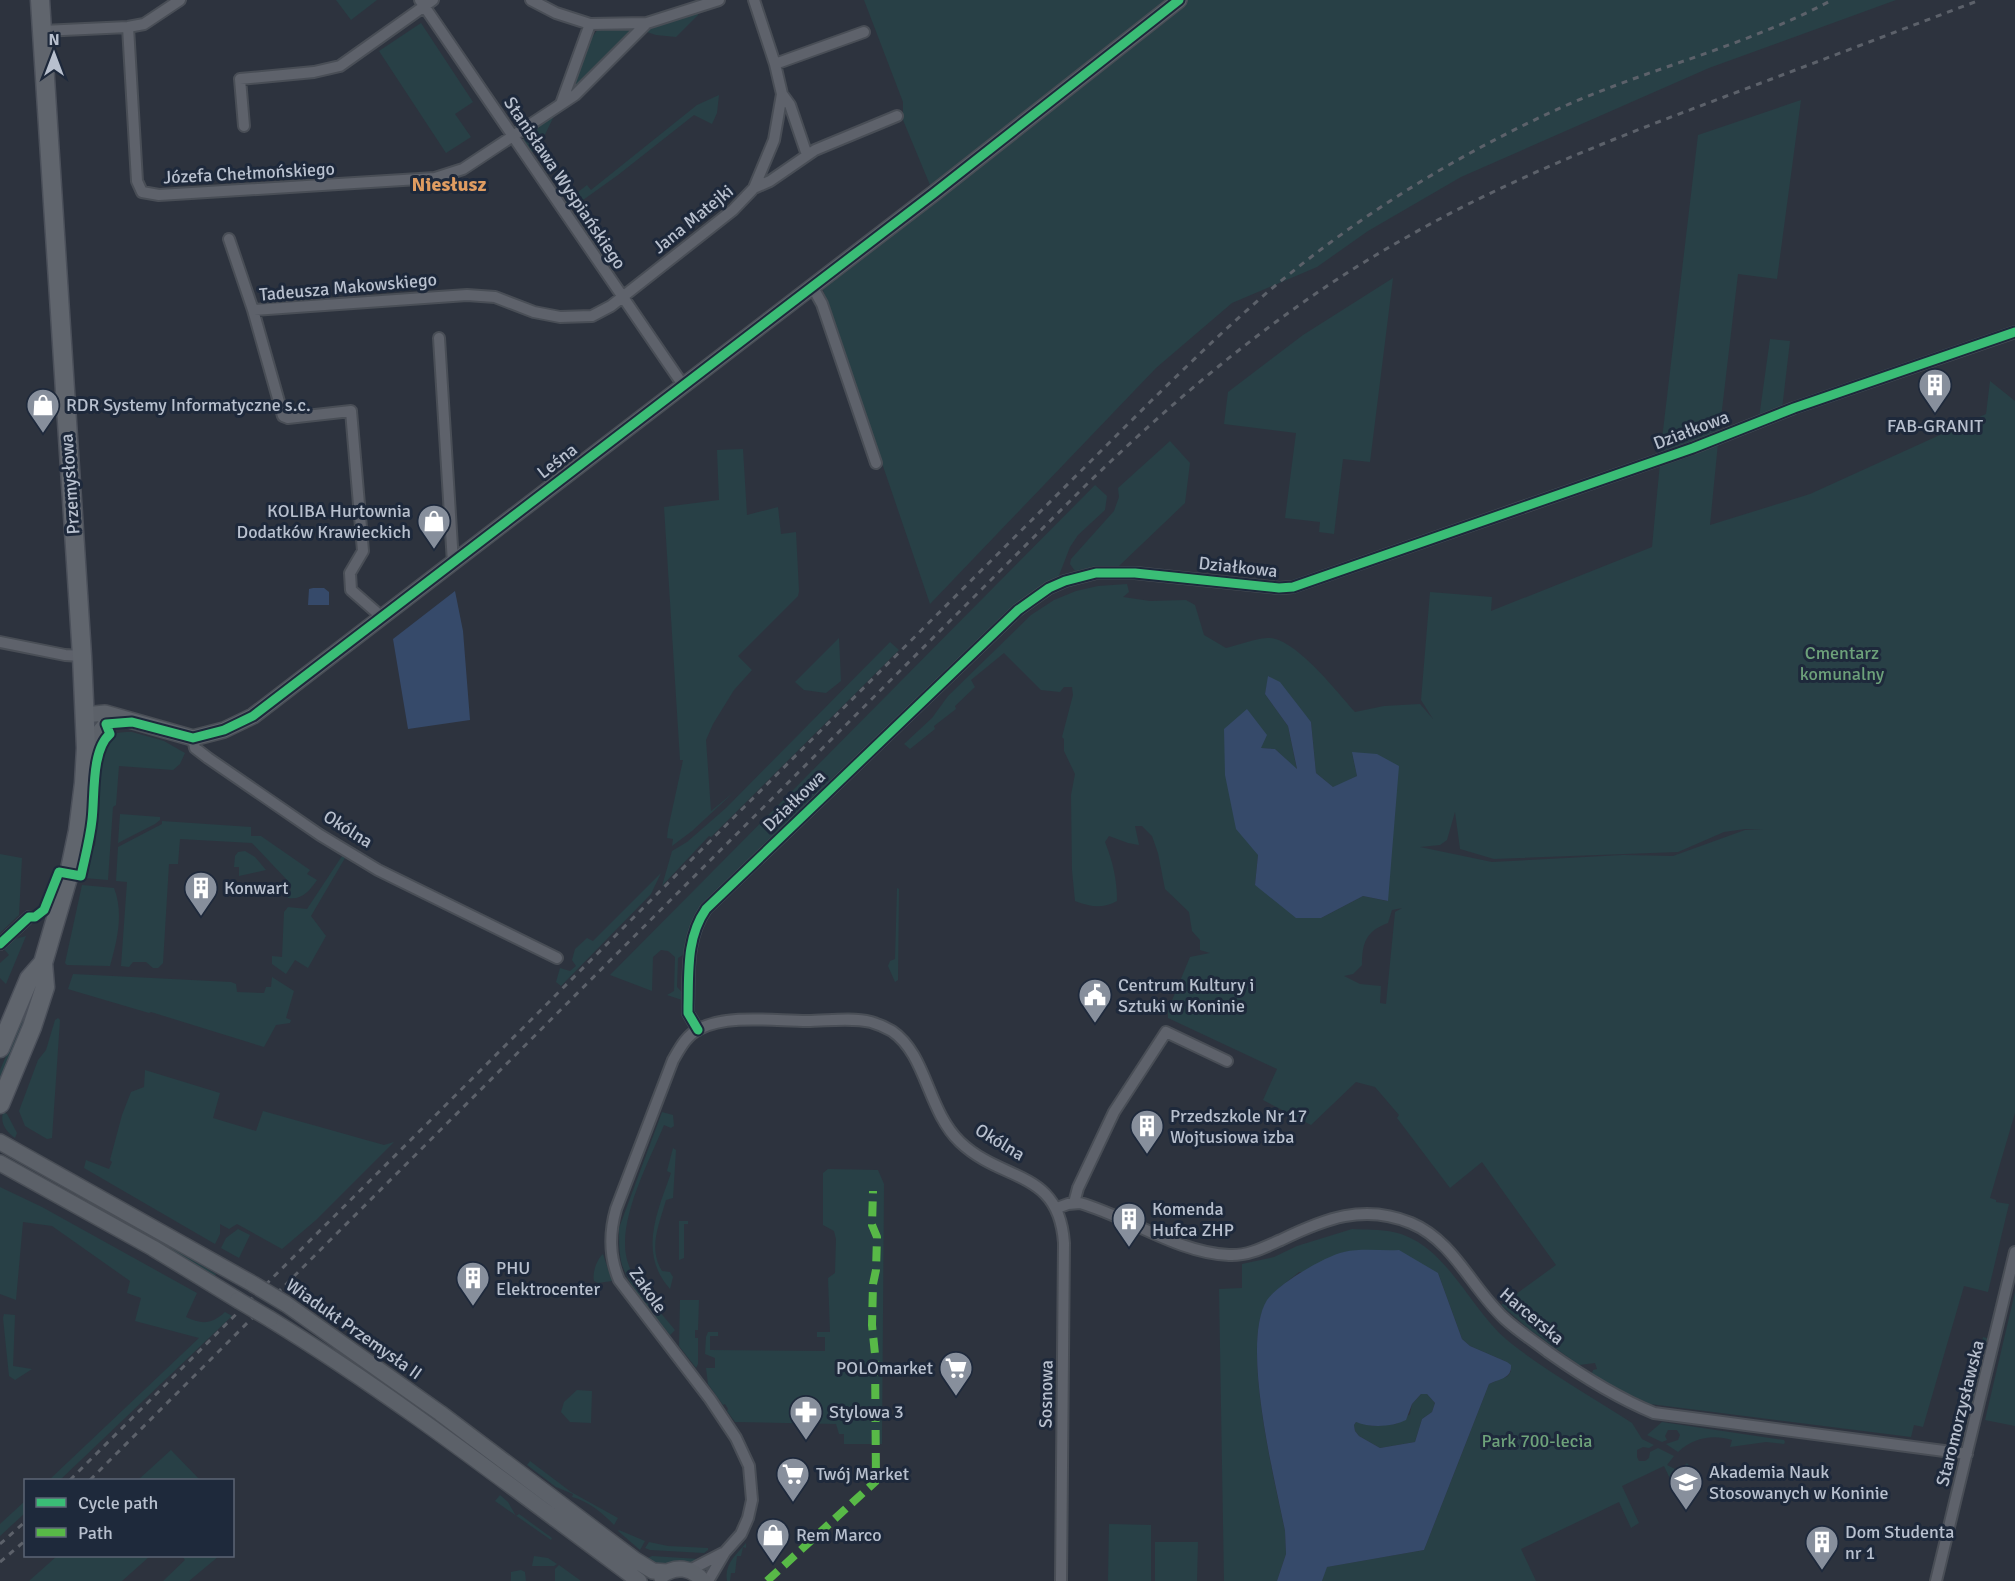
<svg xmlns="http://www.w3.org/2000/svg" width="2015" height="1581" viewBox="0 0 2015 1581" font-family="Signika,sans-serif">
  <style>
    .green { fill: #284046; fill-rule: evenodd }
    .water { fill: #364a6a; fill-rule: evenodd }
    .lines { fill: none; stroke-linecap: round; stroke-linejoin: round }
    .street-casing { stroke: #494e56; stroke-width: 14 }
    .secondary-casing { stroke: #494e56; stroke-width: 18 }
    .primary-casing { stroke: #4b505a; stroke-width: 21 }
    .street { stroke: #5e626b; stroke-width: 10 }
    .secondary { stroke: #5c6169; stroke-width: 15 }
    .primary { stroke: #60656d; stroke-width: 18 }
    .rail { stroke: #5c616a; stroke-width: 3; stroke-dasharray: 6 6; stroke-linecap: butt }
    .secondary-bridge-casing { stroke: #494e56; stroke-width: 18; stroke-linecap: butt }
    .secondary-bridge { stroke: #5c6169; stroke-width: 15 }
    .quiet { stroke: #58b947; stroke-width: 8; stroke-dasharray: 15 8; stroke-linecap: butt }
    .cycleway-casing { stroke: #1e293b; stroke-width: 13 }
    .cycleway { stroke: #3abd76; stroke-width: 9 }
    .labels { text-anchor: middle; stroke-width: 6; stroke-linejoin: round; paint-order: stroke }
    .street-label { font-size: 18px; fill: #b8c0ce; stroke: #1e293b }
    .poi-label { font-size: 18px; fill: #b8c0ce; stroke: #1e293b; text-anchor: start }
    .park-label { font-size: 18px; fill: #6da17a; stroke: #1e293b }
    .neighbourhood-label { font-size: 20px; font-weight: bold; fill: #df9c61; stroke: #1e293b }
  </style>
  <rect width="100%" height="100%" fill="#2d333e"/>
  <!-- green -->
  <path class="green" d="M336,0h41l-26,20z
    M864,0h1032l-187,68 -248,109 -93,54 -51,36 -85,36 -76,65 -226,236 -108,-317 110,-82 -2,-20 -27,-65v-18z
    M699,11l-1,4 -22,22 -20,-2 -12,-4z
    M421,23l52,79 -18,12 16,23 -25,16 -67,-102z
    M634,27l-63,65 -2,1 22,-54 7,-10z
    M719,95l-2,18 -5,11 -18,-9 -76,60 -49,35 -5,-7 23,-18 4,5 106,-85z
    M1801,100l-24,179 -39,-5 -19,161 -59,21 38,-321z
    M552,116h2l-17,35 -6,1 -8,-12 2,-6z
    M1393,278l-23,184 -27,-3 -9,75 -15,-2 1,-10 -35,-4 11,-85 -72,-9 4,-32 75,-57z
    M1770,339l20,2 -8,68 -23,9z
    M1990,381l25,20v712l-25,85 6,2v2l13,2 -21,88 -24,-6 -41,141 -9,-2 -3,12 -261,-33 -59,-28 2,-6 4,-1 -2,-6 -16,2 -49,-35 -29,-25 55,-40 -74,-103 -32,26 -53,-70 2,-3 -24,-28 -19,-5 -45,43 -48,-25 14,-31 -109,-51v-8l22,-53 20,-4 -10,-3v-10l-8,-9 -3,-19 -24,-23 -7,-36 -6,-17 -10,-10h-7l4,19 -11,-2 -19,-7 -4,6c8,20 12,38 12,59 -15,8 -26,6 -42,0l-3,-31 -1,-75 4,-21 -11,-23v-12l-2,-2 11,-42 -1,-8h-8l-4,5 -19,-2 -37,-37 -33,27 4,7 -20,19 1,3 -22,17 1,3 -25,20 -6,-5 28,-26 16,-22 83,-81 23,-15 22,-9 22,-5 29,-2 2,8 -6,5 27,4 36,-1 9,5 9,30 22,13c13,-3 28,-9 41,-10 27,-2 70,54 88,74l29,-6 36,-2 13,15 -12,-19 9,-108 62,5 -1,14 161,-64 8,-84 58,-20 -8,82 100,-31 176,-80zM1269,676l42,46 5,51 18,15 23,-12 -5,-23 35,148 -24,-5 -42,22 -66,-33 3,-30 -11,-146 13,39 15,1 22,21 -9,-44 -23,-32zM1455,812l5,37 34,10 184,-7 46,-20 21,-3 18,1h-18l-72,26 -50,-1 -131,7 -72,-15 20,-2 7,-5zM1402,908l-7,4 -9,92 -6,-1 1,-17 -21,-2 -16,-8 9,-2 9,-9c0,-22 4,-34 26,-42l4,-13z
    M1170,441l20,22 -5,40 -66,63 -25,1 -19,4 -5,-7 1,-5 43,-48 5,-14 -1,-9z
    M743,449l4,66 31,-8 3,27 15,-2 3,59 -1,5 -60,60 14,14 -18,20 -21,34 -7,16 5,71 23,-19 -42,39 -20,15 1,-7 -6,-1 1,-9 15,-69h-3l-16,-253 55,-7 -2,-50z
    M1095,485l12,11 -2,14 -27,25 -8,12 -12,31 -37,22 -314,300c-14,18 -20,33 -24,55l-5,3 -1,29 6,6 -1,7 -15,-5 7,-4 1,-34 -7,-6 -7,-1 -8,7 -1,34 -42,-16z
    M839,638l2,43 -15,12 -22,-3 -9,-8z
    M890,642l9,8 -188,187 -2,-1 -47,50 10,-35 15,-9 39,-34z
    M132,732l32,9 21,12 -5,11 -7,6 -54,-4 -3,39 -3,2 -5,73 -24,-2 7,-33 4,1 1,-9h-4c3,-18 4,-92 17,-101 7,-4 16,-4 23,-4z
    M120,814l40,3v3l-5,4 -37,19z
    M162,821l89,6v9h10l49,34 -3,4 10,6c-8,11 -14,20 -29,18l-1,-5h3l1,-7h-4v-6l-35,-37 -72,-4 -2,25h-9l-6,99 -5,5h-5l-7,-6h-13l-4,5 -8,-1 6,-84 -11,-1 2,-34 44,-23z
    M245,851l10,6 11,13 -27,6v-9h-5l1,-11 3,-4z
    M0,854l22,4 -3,57 -19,18z
    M342,856l3,2 -34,58 15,20 -18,32 -13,-8 -9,14 -14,-10v-8l10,1 2,-45 4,-5 19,2z
    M661,873l-10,21 -90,92 -5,-4 4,-14 10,3 6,-5 -4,-6 3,-11 12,-11 6,3z
    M82,885l32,3c10,25 3,53 -4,78l-43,-1 -2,-2z
    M897,888l2,1 -1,91 -3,2 -7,-16 2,-5 5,-2z
    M26,936l-20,48 -6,-6v-15l9,-8 -5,-6 11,-10z
    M73,974l158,8 5,2 1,8 27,1 2,-6h5l1,-10 22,14 -8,27 5,2 -1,3 -14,2 -12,22 -113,-35 -2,1 -78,-23 -3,-1z
    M37,989l-37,102v-21l29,-67z
    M58,1018l2,2 -8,118 -5,1 -22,-13 -6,-15 19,-51 8,-10 9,-30z
    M145,1070l75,23 -7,25 43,13 7,-20 121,34 10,-3 -78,78 -34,29 -45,-25 -8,5 -9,-5v10l-5,10 -131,-76 2,-8 23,9 3,-7 -2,-2 12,-45 9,-23 13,-5z
    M3,1112l4,2 10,19 -2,5c-9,-7 -15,-14 -12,-26z
    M662,1112l11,3 1,11 -3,2 -7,-3c-15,37 -51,102 -35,141 9,24 30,44 46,64l-5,5c-16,-21 -39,-44 -48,-70 -3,-11 -3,-25 -3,-37z
    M673,1148l3,2 -3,48 -7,2c-7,25 -18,48 -4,71l8,1 3,5 -3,12c-32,-36 -13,-76 1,-116l-4,-2z
    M15,1162l77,43 35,16 89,53 -3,4 -200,-113z
    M828,1169l50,1 6,14 -2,260h-38v-10h-5l-3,-10 -101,-2 -8,-11 1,-2 -3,-5 -2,1 -15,-21 -2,-16h9v-10l-10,-4 1,-17 2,-5h10v4h-8v14l115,1v-14h-8v-5h13l-2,-54 7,-5 1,-34 -2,-8 -11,-6v-52z
    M0,1187l42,20 155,86 -11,24c16,8 26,7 39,-5l7,4 -172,164h-11l150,-142 -64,-17 6,-23 -14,-5 3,-12 -78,-55 -29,-4 -7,78 -16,-6z
    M679,1221h9v3h-4v34l-5,2z
    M238,1229l12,6 -11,23 -18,-10 5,-10z
    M1352,1229c14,1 28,0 41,3 53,11 75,75 114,108 38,31 84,56 125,83l10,16 12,6 -5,3 -6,-1 -6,3v7l2,4h6l4,-3 1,-6 8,-4 16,8 -7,9 12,6 8,-8 5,6 -8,10 -11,6 -9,-19 -42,20 17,37 -8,5 -12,-26 -98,47 15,32h-214l4,-14 98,-17 65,-166 19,-8 3,-5 -4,-9 -37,-16 -8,-7 -24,-66 -139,-1c-10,9 -23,17 -31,28 -29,39 7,182 17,231l1,23 -9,27h-53l-5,-292 23,-1v-24l32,-7 23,-11z
    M603,1254l9,27 -14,2 -4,-2c-2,-8 3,-22 9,-27z
    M2015,1292v134l-30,-6z
    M680,1300h19l-1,30h-3v8h3v26l-2,4 -17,-22z
    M4,1314l11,1 -2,51 19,3 -17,11 -6,-4 -6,-58z
    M1983,1337l7,2 -19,74 -1,-23z
    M577,1390l15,1 -1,32 -21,-1 -9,-10 3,-10z
    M1421,1394h6l8,9 -3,9 -10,7 -7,23 -35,6 -21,-12 -4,-5 -1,-6 2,-3 17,4 23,-2 14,-10 2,-10z
    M1662,1422l122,18 1,2 -1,2 -18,-2 -36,5 2,-7c-20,-6 -39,-2 -54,12l-12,-8 12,-4 2,-5 -3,-5h-9l-3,6 2,4 -5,2 -15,-7z
    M171,1450l29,30h-62z
    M530,1461l41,31 47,26 -4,7c-11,-12 -26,-24 -42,-28l1,-3 -17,-7 -29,-22z
    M500,1495l8,7 8,14 3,-2 33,24 -1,2 -56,-39z
    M25,1501v12l-25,23v-12z
    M1109,1524l42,1v56h-43z
    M619,1530l26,11 -5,9 -22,-19z
    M649,1542l19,4 40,2v2l-4,3 -54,-3 -5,-2z
    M1155,1542h43l-1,39h-42z
    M746,1543v5l-3,-1 -2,9h-4l-2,17h-4l-1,8h-3c-3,-17 9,-26 19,-38z
    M57,1556h93l-28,25h-93z
    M182,1556h37l-30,25h-26l22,-21z
    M534,1556l14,2 9,6 -3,2h-22z
    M652,1556l47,3 5,2c-8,2 -12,1 -20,1 -15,1 -24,4 -38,-3z
    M559,1565l22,16h-26v-12z
    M521,1570l4,2 1,9h-15v-9z"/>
  <!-- water -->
  <path class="water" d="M313,588h11l5,4v13h-21l1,-16z
    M455,591l8,40 7,89 -62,9 -15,-90z
    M1268,676l12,6 31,40 5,51 17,14 24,-11 -5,-24 25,2 22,12 -11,135 -25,-5 -42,22h-25l-41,-33 3,-30 -22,-26 -11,-54 -1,-46 23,-20 20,26 -6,13 14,1 22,20 -9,-43 -23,-32z
    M1399,1250l39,23 24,66 8,7 37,16 4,3c1,14 -13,14 -22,19l-65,166 -97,17 -5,14h-45l9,-27 -1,-23c-10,-51 -45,-188 -18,-231 11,-16 58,-44 77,-48 17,-4 38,-1 55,-2zM1421,1394h6l8,9 -3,9 -10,7 -7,23 -35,6 -21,-12 -4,-5 -1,-6 2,-3c14,6 37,5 50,-2l6,-16z"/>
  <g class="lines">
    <!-- street casing -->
    <g class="street-casing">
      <path id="street" d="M420,0l263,385
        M531,0l25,13 34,11 57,-1 72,-23
        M754,0l21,64 7,30 8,11 17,50
        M128,27l9,154 5,11 17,3 276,-17 28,-9 112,-74 72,-72
        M42,31l86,-4 16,-3 36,-24
        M775,64l89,-32
        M561,104l29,-80
        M244,126l-4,-47 74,-7 26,-6 93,-66
        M754,188l16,-7 45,-31 82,-34
        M229,239l24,71 30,106 5,2 63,-7 12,140 -13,22 1,17 32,28
        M812,286l10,18 54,159
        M253,310l214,-15 28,2 39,15 26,5 32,-1 19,-10 122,-96 21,-22 20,-48 8,-46
        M439,338l14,225
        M0,642l65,13 17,1
        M193,738l2,10 13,10 112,77 58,35 179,88
        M0,944l29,-27
        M698,1030l-10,-17v-7c1,-34 -2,-68 18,-97l312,-299 31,-22 16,-7 31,-8h39l144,15 14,-1 400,-139 101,-40 221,-76
        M1074,1203l4,-15 36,-76 52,-80 61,29
        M1057,1208l11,-4 12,-1c49,14 98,50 149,52 19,1 36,-8 52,-15 43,-21 83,-37 130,-17 43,18 61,66 94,96 13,12 29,22 43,33 34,24 67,45 106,61l313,41
        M690,1570l33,-17
        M708,1581l17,-29 16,-18 7,-16 4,-18 -3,-34 -13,-28 -26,-39 -91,-119c-10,-24 -10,-46 -3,-71l57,-149c7,-12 13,-24 26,-31 29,-15 76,-8 108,-8 20,0 44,-4 64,1 7,2 14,5 21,9 35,24 35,79 68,111 43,41 99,27 104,101l-3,338
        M1936,1581l79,-329"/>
    </g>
    <!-- secondary casing -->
    <g class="secondary-casing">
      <path id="secondary" d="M84,715l21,-2 88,25 31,-8 29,-14 680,-522 246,-194
        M86,748l20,-24
        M0,1142l253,142
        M0,1163l153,85 85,52
        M286,1304l154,109 195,147 18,11 14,1
        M270,1319c129,79 248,173 369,262
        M661,1576c14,-11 31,-9 42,5"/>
    </g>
    <!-- primary casing -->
    <g class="primary-casing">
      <path id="primary" d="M0,1048l29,-69 14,-16
        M0,1104l32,-77 13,-40 -2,-24 26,-89 9,-43 6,-48 2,-35 -4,-92 -42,-656"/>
    </g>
    <!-- street -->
    <use href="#street" class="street"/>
    <!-- secondary -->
    <use href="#secondary" class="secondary"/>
    <!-- primary -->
    <use href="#primary" class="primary"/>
    <!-- rail -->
    <path class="rail" d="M70,1480l1080,-1078c41,-40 82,-80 126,-117 88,-73 187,-134 291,-180 87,-38 181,-60 265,-105
      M90,1480l995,-994c98,-95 202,-182 322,-249 101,-58 208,-99 317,-140 85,-32 171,-65 256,-97
      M0,1544l26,-23
      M0,1562l26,-22"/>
    <!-- secondary-bridge casing -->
    <g class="secondary-bridge-casing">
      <path id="secondary-bridge" d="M253,1284l33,20
        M238,1300l32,19"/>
    </g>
    <!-- secondary-bridge -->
    <use href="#secondary-bridge" class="secondary-bridge"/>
    <!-- quiet -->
    <path class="quiet" d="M767,1581l109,-100 -1,-127 -3,-29 1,-41 3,-14 1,-33 -5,-12 1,-34"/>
    <!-- cycleway casing -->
    <g class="cycleway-casing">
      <path id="cycleway" d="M0,944l29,-27h6l9,-7 15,-38 22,4c4,-19 9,-37 11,-56 3,-24 -1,-70 18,-86l-4,-10 26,-2 61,16 31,-8 29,-14 680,-522 246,-194
        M698,1030l-10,-17v-7c1,-34 -2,-68 18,-97l312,-299 31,-22 16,-7 31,-8h39l144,15 14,-1 400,-139 101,-40 221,-76"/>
    </g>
    <!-- cycleway -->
    <use href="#cycleway" class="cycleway"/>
  </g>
  <!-- icons -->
  <defs>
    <g id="building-pin" transform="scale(1.725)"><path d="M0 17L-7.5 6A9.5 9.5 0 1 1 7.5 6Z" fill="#878f9c" stroke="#1e293b"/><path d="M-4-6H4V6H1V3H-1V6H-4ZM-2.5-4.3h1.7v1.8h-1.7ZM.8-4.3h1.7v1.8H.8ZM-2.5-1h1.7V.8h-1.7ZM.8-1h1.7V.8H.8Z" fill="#fff"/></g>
    <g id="shop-pin" transform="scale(1.725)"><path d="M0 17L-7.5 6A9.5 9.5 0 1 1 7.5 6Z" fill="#878f9c" stroke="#1e293b"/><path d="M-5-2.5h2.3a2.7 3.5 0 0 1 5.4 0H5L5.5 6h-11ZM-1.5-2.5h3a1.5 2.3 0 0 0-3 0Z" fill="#fff"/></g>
    <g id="civic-pin" transform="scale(1.725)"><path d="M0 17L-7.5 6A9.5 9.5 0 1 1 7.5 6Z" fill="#878f9c" stroke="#1e293b"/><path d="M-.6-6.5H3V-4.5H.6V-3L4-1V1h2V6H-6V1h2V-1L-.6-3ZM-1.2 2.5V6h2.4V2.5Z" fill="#fff"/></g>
    <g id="supermarket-pin" transform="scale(1.725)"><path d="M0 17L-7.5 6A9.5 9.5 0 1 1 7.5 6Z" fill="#878f9c" stroke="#1e293b"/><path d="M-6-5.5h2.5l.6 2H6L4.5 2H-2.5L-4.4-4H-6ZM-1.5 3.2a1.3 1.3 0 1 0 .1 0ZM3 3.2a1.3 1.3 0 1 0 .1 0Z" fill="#fff"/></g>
    <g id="pharmacy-pin" transform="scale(1.725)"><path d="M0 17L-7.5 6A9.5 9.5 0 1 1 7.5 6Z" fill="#878f9c" stroke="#1e293b"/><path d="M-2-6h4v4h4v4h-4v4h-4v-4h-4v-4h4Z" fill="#fff"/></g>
    <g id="university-pin" transform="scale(1.725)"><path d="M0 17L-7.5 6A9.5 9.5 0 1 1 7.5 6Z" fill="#878f9c" stroke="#1e293b"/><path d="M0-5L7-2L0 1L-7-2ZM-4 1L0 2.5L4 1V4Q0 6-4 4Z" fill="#fff"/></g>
  </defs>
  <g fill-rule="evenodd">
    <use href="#building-pin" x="1935" y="385"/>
    <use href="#shop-pin" x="43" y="405"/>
    <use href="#shop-pin" x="434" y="521"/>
    <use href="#building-pin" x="201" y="888"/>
    <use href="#civic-pin" x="1095" y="995"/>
    <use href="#building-pin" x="1147" y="1126"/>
    <use href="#building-pin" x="1129" y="1219"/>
    <use href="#building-pin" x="473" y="1278"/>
    <use href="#supermarket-pin" x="956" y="1368"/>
    <use href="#pharmacy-pin" x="806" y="1412"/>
    <use href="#supermarket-pin" x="793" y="1474"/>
    <use href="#university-pin" x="1686" y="1482"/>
    <use href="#shop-pin" x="773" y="1535"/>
    <use href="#building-pin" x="1822" y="1542"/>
  </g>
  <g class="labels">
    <!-- street labels -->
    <g class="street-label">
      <text transform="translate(249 173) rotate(-3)" y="6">Józefa Chełmońskiego</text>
      <text transform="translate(565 183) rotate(56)" y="6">Stanisława Wyspiańskiego</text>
      <text transform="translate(693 219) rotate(-39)" y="6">Jana Matejki</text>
      <text transform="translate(348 287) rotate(-5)" y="6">Tadeusza Makowskiego</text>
      <text transform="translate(1691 430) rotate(-21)" y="6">Działkowa</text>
      <text transform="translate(557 461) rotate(-38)" y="6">Leśna</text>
      <text transform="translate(70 484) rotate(-94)" y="6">Przemysłowa</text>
      <text transform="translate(1238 567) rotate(6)" y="6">Działkowa</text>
      <text transform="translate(794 801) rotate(-44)" y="6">Działkowa</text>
      <text transform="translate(348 829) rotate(32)" y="6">Okólna</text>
      <text transform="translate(1000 1142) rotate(31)" y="6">Okólna</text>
      <text transform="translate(648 1290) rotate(55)" y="6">Zakole</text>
      <text transform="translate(1532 1316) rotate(40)" y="6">Harcerska</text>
      <text transform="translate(354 1329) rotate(35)" y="6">Wiadukt Przemysła II</text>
      <text transform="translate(1046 1394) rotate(-89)" y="6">Sosnowa</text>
      <text transform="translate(1960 1413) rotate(-76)" y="6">Staromorzysławska</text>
    </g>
    <!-- poi labels -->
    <g class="poi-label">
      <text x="66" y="411">RDR Systemy Informatyczne s.c.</text>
      <text x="1935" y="432" text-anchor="middle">FAB-GRANIT</text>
      <text x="411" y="517" text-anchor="end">KOLIBA Hurtownia<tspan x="411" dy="21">Dodatków Krawieckich</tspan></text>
      <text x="224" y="894">Konwart</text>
      <text x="1118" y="991">Centrum Kultury i<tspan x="1118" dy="21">Sztuki w Koninie</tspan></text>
      <text x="1170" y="1122">Przedszkole Nr 17<tspan x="1170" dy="21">Wojtusiowa izba</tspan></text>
      <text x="1152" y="1215">Komenda<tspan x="1152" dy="21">Hufca ZHP</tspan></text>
      <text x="496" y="1274">PHU<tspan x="496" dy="21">Elektrocenter</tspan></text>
      <text x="933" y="1374" text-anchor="end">POLOmarket</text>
      <text x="829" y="1418">Stylowa 3</text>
      <text x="1709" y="1478">Akademia Nauk<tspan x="1709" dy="21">Stosowanych w Koninie</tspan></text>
      <text x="816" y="1480">Twój Market</text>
      <text x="1845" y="1538">Dom Studenta<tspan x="1845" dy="21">nr 1</tspan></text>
      <text x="796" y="1541">Rem Marco</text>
    </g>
    <!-- park labels -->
    <g class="park-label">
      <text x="1842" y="659">Cmentarz<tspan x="1842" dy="21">komunalny</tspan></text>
      <text x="1537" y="1447">Park 700-lecia</text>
    </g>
    <!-- neighbourhood labels -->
    <g class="neighbourhood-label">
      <text x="449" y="191">Niesłusz</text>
    </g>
  </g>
  <!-- legend -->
  <rect x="24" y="1479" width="210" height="78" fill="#1e293b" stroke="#5c6576" stroke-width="1.5"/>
  <rect x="36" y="1498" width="30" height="9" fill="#3abd76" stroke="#5c6576" stroke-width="1.5"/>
  <text x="78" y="1509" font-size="18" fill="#b8c0ce">Cycle path</text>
  <rect x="36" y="1528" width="30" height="9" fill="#58b947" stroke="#5c6576" stroke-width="1.5"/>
  <text x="78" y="1539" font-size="18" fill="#b8c0ce">Path</text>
  <!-- north arrow -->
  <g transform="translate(54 54)" stroke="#1e293b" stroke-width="4.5" paint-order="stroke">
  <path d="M0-4.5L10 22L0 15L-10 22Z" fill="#b8c0ce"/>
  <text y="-9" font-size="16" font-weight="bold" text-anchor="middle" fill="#b8c0ce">N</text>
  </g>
</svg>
